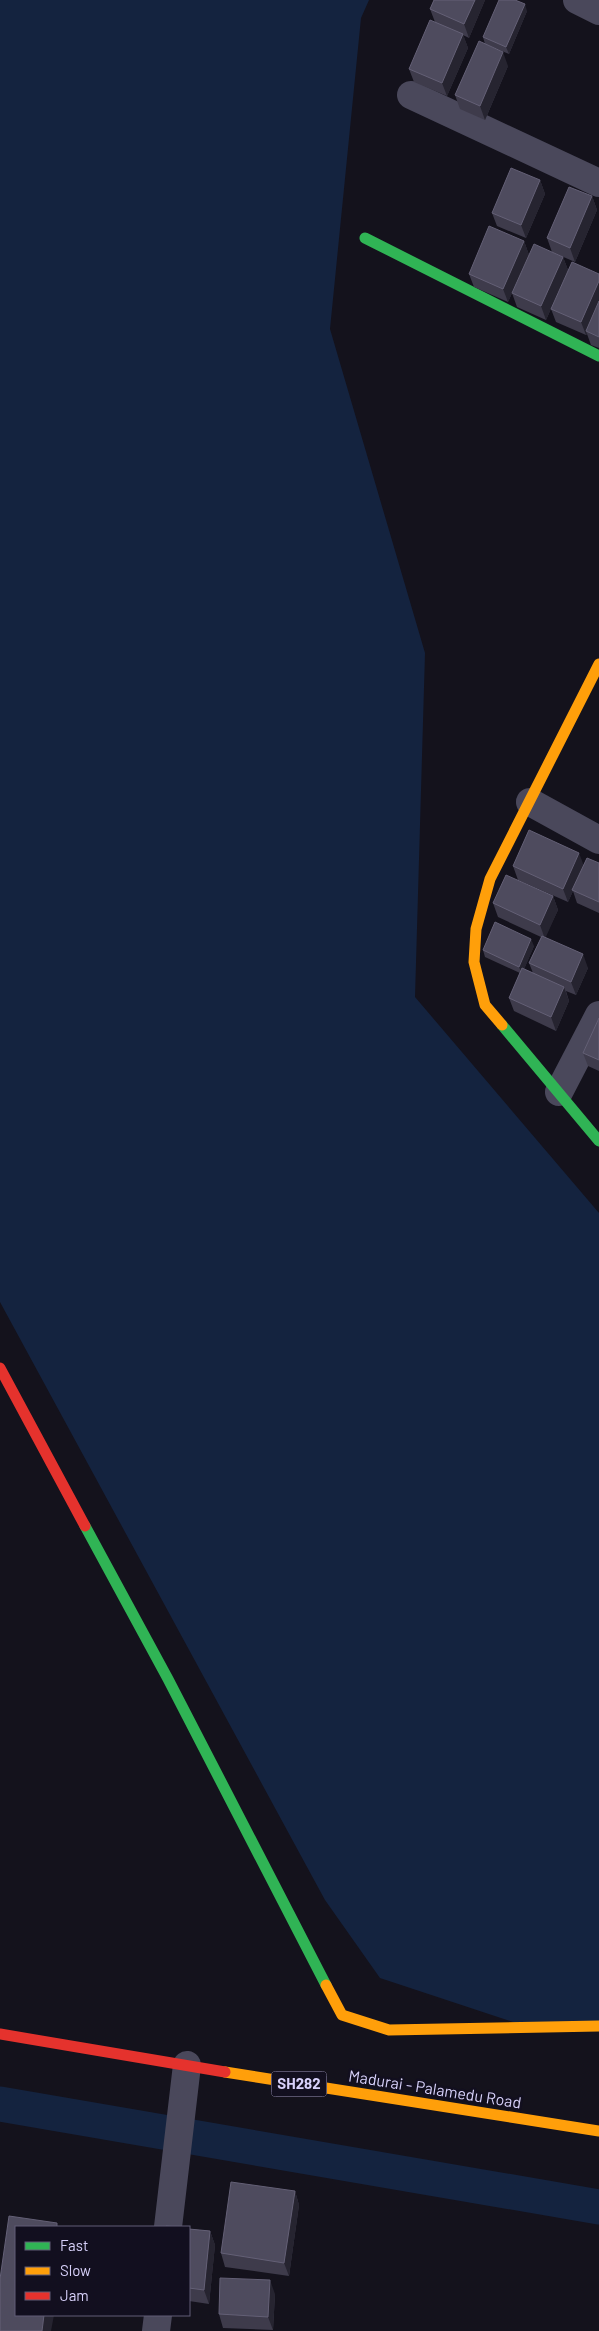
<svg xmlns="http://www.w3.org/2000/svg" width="599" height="2331" viewBox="0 0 599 2331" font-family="Barlow,sans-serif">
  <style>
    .water { fill: #14233f }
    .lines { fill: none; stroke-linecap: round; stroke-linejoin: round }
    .canal { stroke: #14233f; stroke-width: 35 }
    .street { stroke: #4a485b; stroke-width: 28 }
    .fast { stroke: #30b455; stroke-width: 11 }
    .slow { stroke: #ff9f0a; stroke-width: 11 }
    .jam { stroke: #e5322d; stroke-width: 11 }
    .wall { fill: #3e3b4b }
    .shaded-wall { fill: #262430 }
    .building { fill: #4e4b5e; stroke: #646076 }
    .labels { text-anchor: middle; stroke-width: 5; stroke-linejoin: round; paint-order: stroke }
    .shield { fill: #120f1f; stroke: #9c97b8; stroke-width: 1 }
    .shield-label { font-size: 15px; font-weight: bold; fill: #d7d1fa }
    .street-label { font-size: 16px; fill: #d7d1fa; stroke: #120f1f }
  </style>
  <rect width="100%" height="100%" fill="#14121c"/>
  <!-- water -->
  <path class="water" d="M0,0h369l-8,18 -31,311 95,324 -10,344 184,216v812h-77l-142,-47 -55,-78 -325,-598z"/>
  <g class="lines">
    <!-- canal -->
    <path class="canal" d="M0,2104l599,103"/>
    <!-- street -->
    <path class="street" d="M577,0l22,11
      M411,95l188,88
      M530,802l69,38
      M559,1092l40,-77
      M168,2227l19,-162
      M156,2331l2,-16"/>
    <!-- fast -->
    <path class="fast" d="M365,238l234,118
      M502,1025l97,116
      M85,1526l83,153 158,306"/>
    <!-- slow -->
    <path class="slow" d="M502,1025l-17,-20 -11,-43 2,-33 14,-50 109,-215
      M326,1985l16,30 47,15 210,-4
      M225,2072l374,59"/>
    <!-- jam -->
    <path class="jam" d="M0,1368l85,158
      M0,2034l225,38"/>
  </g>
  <!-- wall -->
  <path class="wall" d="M434,0h51l-16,38 -6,-3 5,13 -21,48 -33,-14 -5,-13 26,-47 -5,-13z
    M527,11l-18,43 -24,-10 -2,-7z
    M508,66l-23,54 -25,-11 -5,-14z
    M540,180l5,14 -19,44 -29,-12 -5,-13z
    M592,196l5,14 -22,52 -23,-10 -5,-14z
    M524,241l5,14 -21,47 -34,-15 -5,-13z
    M563,257l5,13 -22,50 -29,-13 -5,-14z
    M599,274v74l-8,-3 -4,-11 -1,1 -30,-13 -5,-13z
    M599,863v50l-22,-10 -4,-12 -5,11 -50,-22 -5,-14 71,-1z
    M553,896l5,14 -13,27 43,31 -12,27 -10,-4 3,10 -13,30 -42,-20 -5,-13 11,-25 -35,-16 -2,-7 51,-4 -10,23 9,4 -4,-10 12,-26 -43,-20 -5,-14z
    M599,1018v53l-11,-5 -5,-13z
    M295,2191l4,14 -10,71 -64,-9 -4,-14z
    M189,2229l21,2 5,14 -6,59 -20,-3z
    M275,2294l-2,36 -50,-2 -4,-14z"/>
  <!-- shaded-wall -->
  <path class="shaded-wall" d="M475,0h10l-16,38 -5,-14z
    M525,4l2,7 -18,43 -3,-7z
    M463,34l5,14 -21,48 -5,-13z
    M503,52l5,14 -23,54 -5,-14z
    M540,180l5,14 -19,44 -5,-13z
    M592,196l5,14 -22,52 -5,-14z
    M524,241l5,14 -21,47 -5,-13z
    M563,257l5,13 -22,50 -5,-14z
    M599,281v25l-13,25 1,3 -1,1 -5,-13z
    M579,853l5,13 -12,24 1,1 -5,11 -5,-13z
    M553,896l5,14 -13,29 -5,-14z
    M531,939l3,7 -12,28 -3,-7z
    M583,954l5,14 -12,27 -5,-13z
    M564,987l5,14 -13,30 -5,-14z
    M295,2191l4,14 -10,71 -5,-13z
    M210,2231l5,14 -6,59 -5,-14z
    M270,2280l5,14 -2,36 -5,-13z
    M44,2315h10l-3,16h-9z"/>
  <!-- building -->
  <path class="building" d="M434,0h41l-11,24 -34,-15z
    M499,0h16l10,4 -19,43 -23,-10z
    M430,20l33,14 -21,49 -33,-14z
    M479,41l24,11 -23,54 -25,-11z
    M511,168l29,12 -19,45 -29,-12z
    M569,187l23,9 -22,52 -23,-10z
    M489,226l35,15 -21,48 -34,-15z
    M534,244l29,13 -22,49 -29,-13z
    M572,262l27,12v7l-18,41 -30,-13z
    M599,301v36l-13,-6z
    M529,830l50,23 -16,36 -50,-23z
    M587,858l12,5v39l-27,-12z
    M506,875l47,21 -13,29 -47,-22z
    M495,922l36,17 -12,28 -36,-17z
    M542,936l41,18 -12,28 -42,-19z
    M522,968l42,19 -13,30 -42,-19z
    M599,1018v42l-16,-7z
    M231,2182l64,9 -11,72 -63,-10z
    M9,2216l48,7v4h-41v88h28l-2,16h-42v-52z
    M166,2226l12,1h-12z
    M189,2229l21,2 -6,59 -15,-2z
    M220,2278l50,2 -2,37 -49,-3z"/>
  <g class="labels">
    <!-- shield labels -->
    <rect class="shield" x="271.5" y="2071.5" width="55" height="25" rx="4"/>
    <g class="shield-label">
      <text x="299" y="2089">SH282</text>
    </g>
    <!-- street labels -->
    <g class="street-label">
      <text transform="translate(435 2089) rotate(9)" y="6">Madurai - Palamedu Road</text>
    </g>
  </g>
  <!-- legend -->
  <rect x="15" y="2226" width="175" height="90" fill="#120f1f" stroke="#615d77"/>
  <rect x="25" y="2242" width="25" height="8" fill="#30b455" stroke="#615d77"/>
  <text x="60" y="2251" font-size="15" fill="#d7d1fa">Fast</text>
  <rect x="25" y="2267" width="25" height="8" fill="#ff9f0a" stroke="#615d77"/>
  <text x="60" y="2276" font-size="15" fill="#d7d1fa">Slow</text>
  <rect x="25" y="2292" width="25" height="8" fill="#e5322d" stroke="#615d77"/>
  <text x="60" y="2301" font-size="15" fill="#d7d1fa">Jam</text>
</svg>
